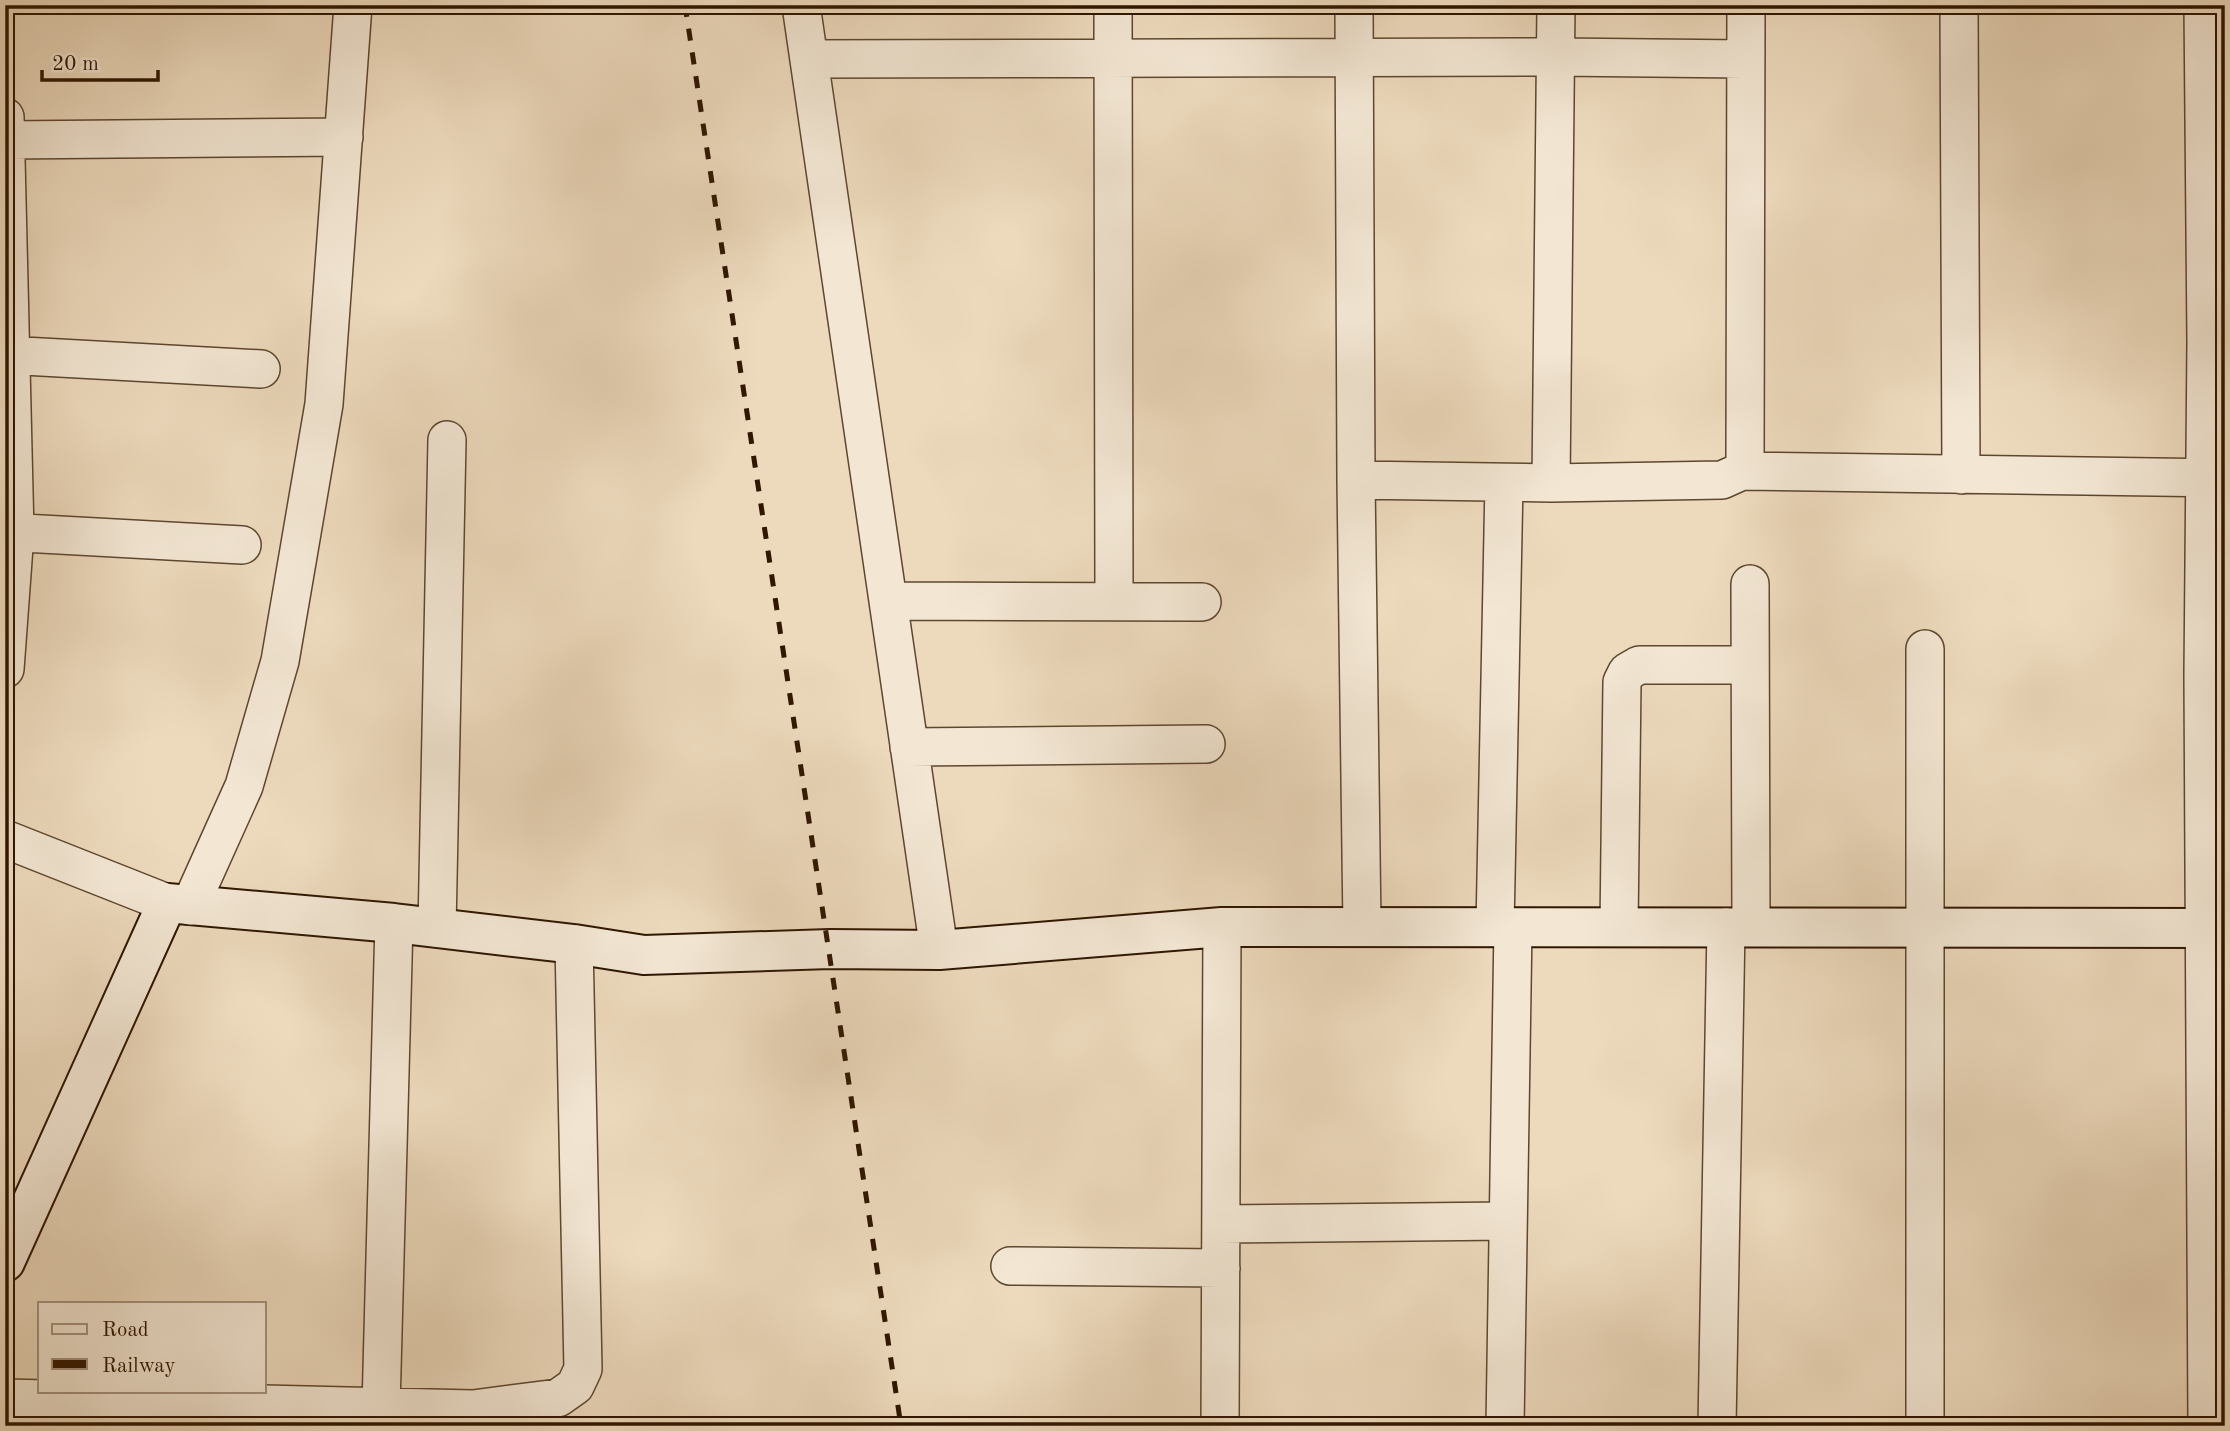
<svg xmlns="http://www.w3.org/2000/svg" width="2230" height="1431" viewBox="0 0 2230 1431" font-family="'Old Standard TT',serif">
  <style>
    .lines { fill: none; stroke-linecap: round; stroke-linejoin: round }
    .street-casing { stroke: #5e472f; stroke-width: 40 }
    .secondary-casing { stroke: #2f1600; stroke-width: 42 }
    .street { stroke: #f3e7d4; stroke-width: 37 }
    .secondary { stroke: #f3e7d4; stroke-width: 38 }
    .rail { stroke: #2f1600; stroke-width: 5; stroke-dasharray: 12 12; stroke-linecap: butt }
  </style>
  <rect width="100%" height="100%" fill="#eddabd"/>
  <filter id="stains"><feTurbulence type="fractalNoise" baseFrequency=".00286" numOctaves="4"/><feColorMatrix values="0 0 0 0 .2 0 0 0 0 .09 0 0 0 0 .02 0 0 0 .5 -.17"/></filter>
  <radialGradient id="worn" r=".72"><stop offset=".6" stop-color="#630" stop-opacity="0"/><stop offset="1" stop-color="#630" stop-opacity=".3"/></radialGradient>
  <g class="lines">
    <!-- street casing -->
    <g class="street-casing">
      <path id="street" d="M801,5l138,945
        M1113,5l1,596
        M1354,5l2,475 6,447
        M1959,5l2,470
        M2203,5l3,337 -3,334 4,750
        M809,59l748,-2 188,2
        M5,117l10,416 -10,136
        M6,140l338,-3
        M5,355l256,14
        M1742,471l483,7
        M1356,480l195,3 171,-3 20,-9 3,-10 1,-456
        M1551,483l5,-478
        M5,532l237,13
        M1750,584l1,343
        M888,601l314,1
        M909,747l297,-3
        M5,839l162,64
        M190,906l54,-120 36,-125 44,-257 29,-399
        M1495,927l9,-444
        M1619,927l3,-245 5,-10 12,-7h111
        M437,928l10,-488
        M1221,1224l287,-3
        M1010,1266l211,2
        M5,1398l468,11 85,-11 17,-12 8,-17 -9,-425
        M381,1407l13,-484
        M1220,1426l2,-499
        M1505,1426l8,-499
        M1717,1426l9,-499
        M1925,1426v-777"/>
    </g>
    <!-- secondary casing -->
    <g class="secondary-casing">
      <path id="secondary" d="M5,1262l162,-359 227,20 180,21 70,11 186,-6 109,1 283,-23 1003,1"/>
    </g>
    <!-- street -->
    <use href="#street" class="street"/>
    <!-- secondary -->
    <use href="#secondary" class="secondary"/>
    <!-- rail -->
    <path class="rail" d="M685,5l216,1421"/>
  </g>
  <!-- margin -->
  <rect width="2230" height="1431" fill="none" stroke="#eddabd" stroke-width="28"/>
  <rect x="7" y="7" width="2216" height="1417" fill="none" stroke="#2f1600" stroke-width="3.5"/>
  <rect x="14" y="14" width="2202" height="1403" fill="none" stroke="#2f1600" stroke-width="2"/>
  <!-- legend -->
  <rect x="38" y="1302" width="228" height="91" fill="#f3e7d4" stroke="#a5937f" stroke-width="2"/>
  <rect x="52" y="1324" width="35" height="10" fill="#f3e7d4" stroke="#a5937f" stroke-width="2"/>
  <text x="102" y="1336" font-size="21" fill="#2f1600">Road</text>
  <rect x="52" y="1359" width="35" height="10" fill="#2f1600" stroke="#a5937f" stroke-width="2"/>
  <text x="102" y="1372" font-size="21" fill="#2f1600">Railway</text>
  <!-- scale -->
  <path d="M42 70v10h116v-10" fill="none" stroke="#2f1600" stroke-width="3.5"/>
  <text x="52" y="70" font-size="21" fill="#2f1600" stroke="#f3e7d4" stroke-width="5" paint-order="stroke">20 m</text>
  <rect width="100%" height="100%" filter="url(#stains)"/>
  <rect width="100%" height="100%" fill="url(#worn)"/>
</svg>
